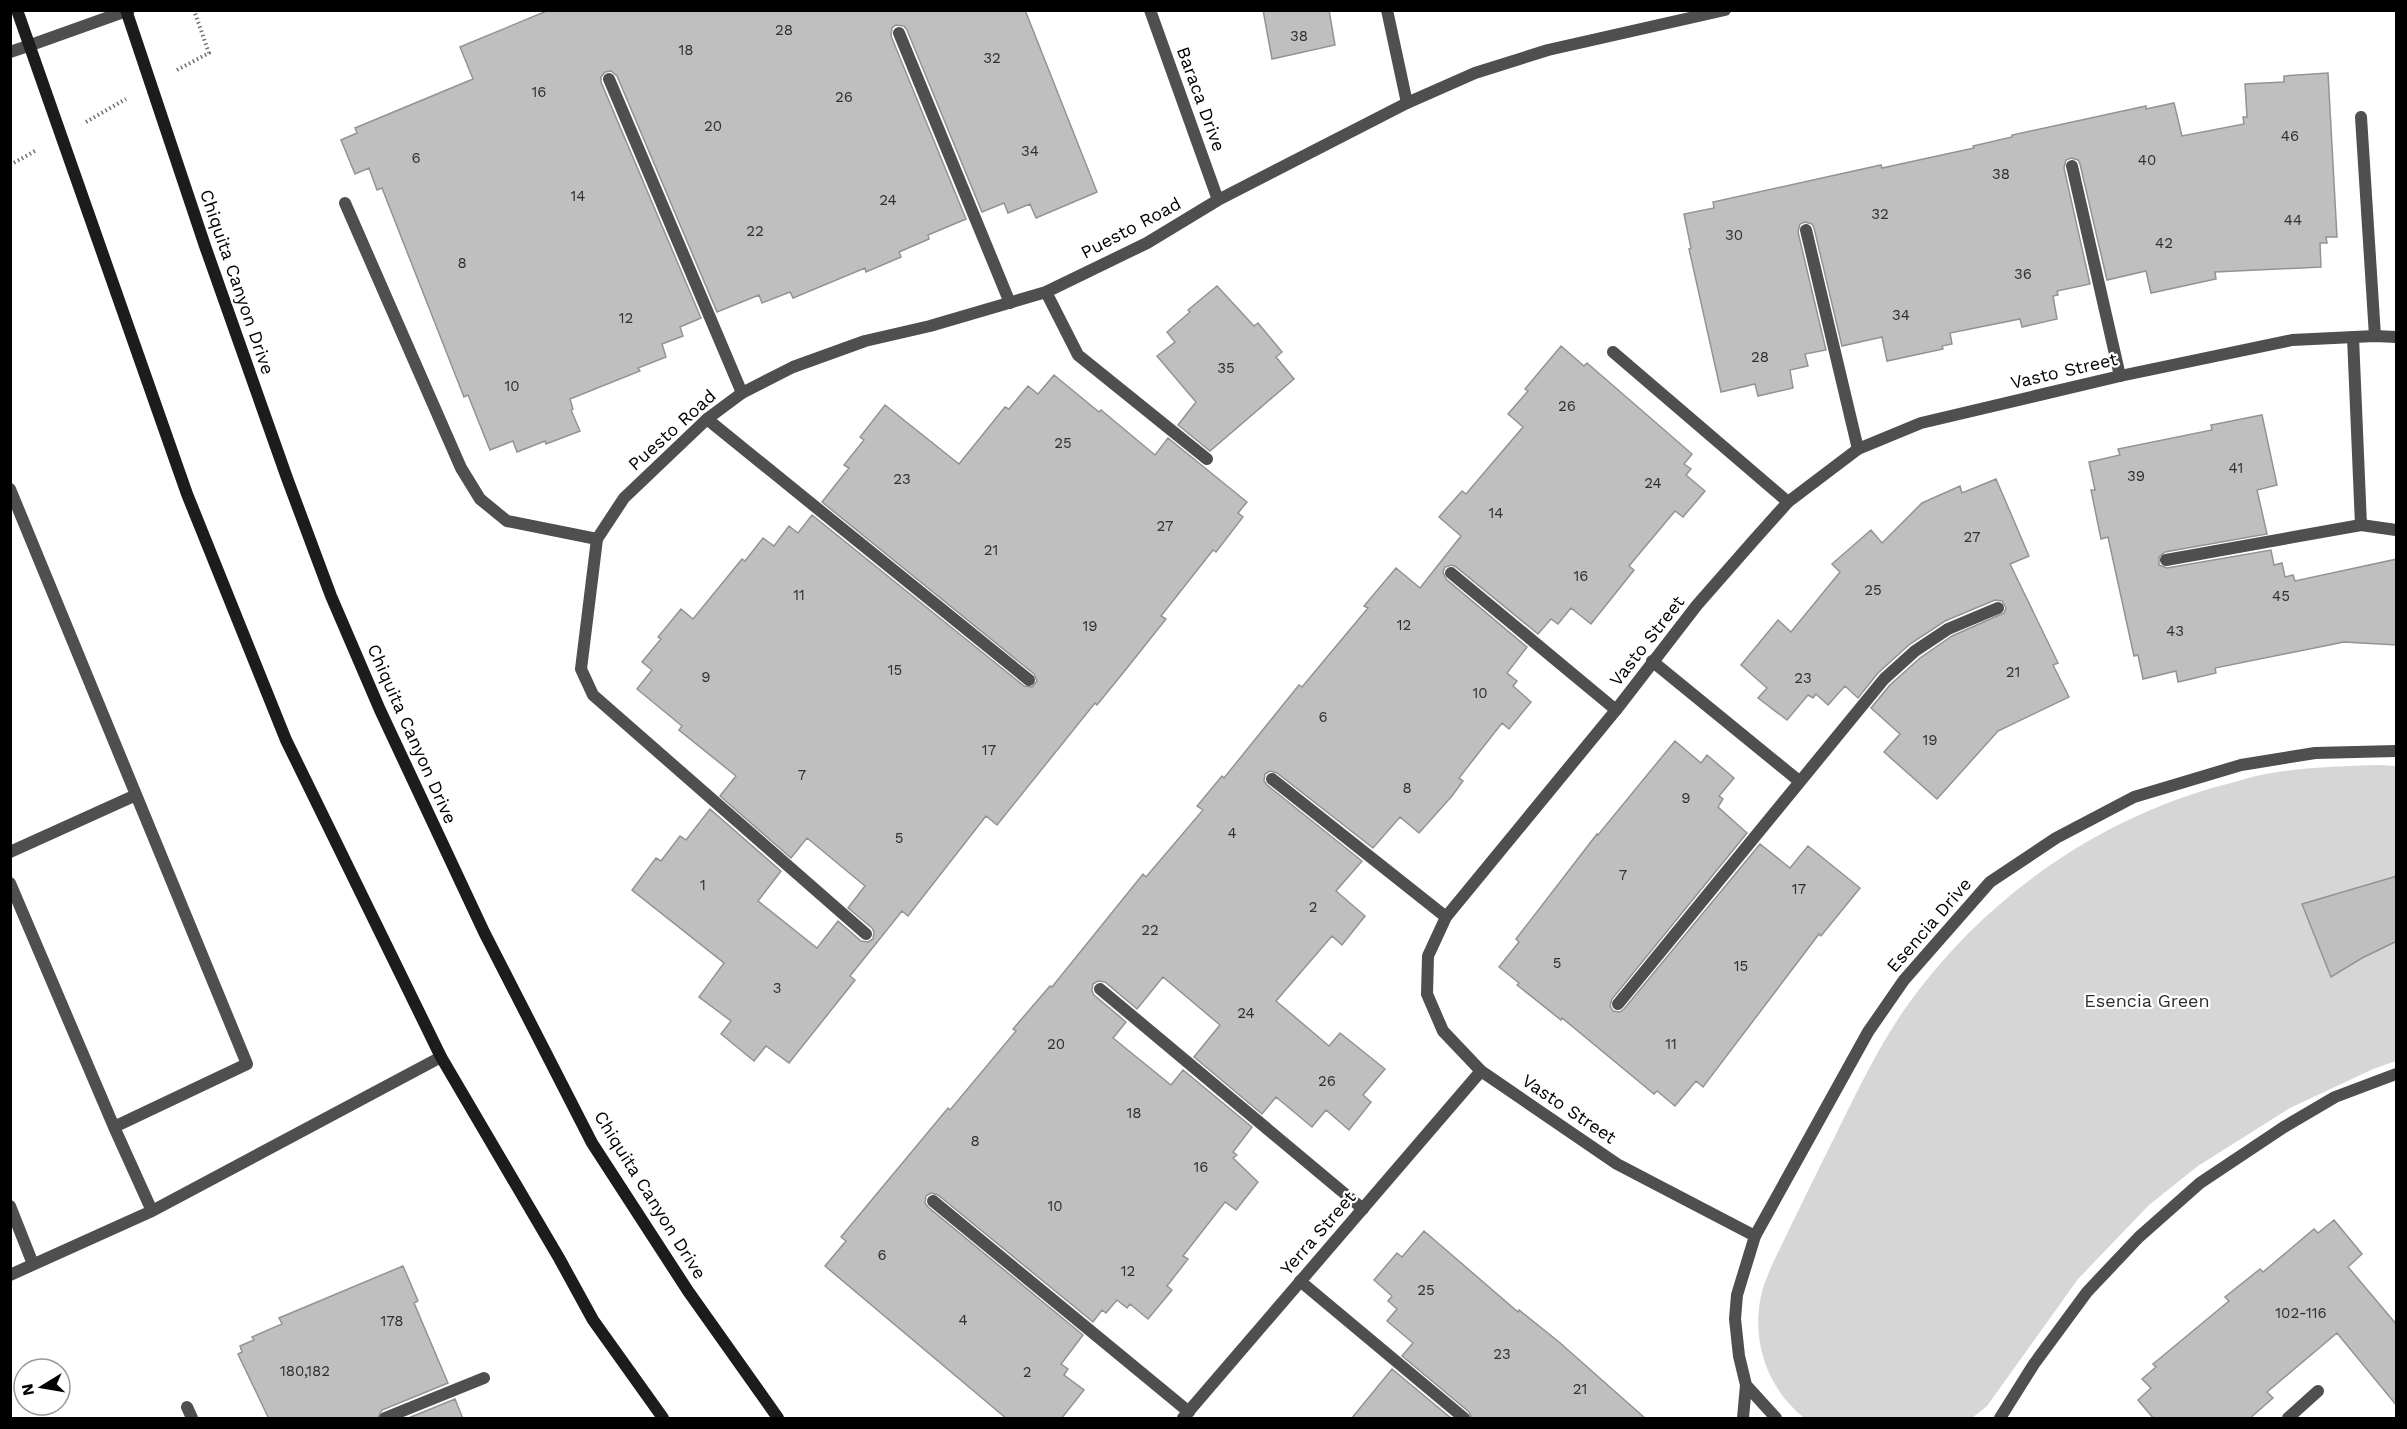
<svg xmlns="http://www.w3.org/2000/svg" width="2407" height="1429" viewBox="0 0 2407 1429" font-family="'Work Sans',sans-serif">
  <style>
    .green { fill: #d6d6d6 }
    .building { fill: #bfbfbf; stroke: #939393; stroke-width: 1.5 }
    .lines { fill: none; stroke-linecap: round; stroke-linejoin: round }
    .path { stroke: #717171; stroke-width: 4; stroke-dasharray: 1.5 3; stroke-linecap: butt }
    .service { stroke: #4f4f4f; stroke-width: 12 }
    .minor { stroke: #4f4f4f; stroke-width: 12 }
    .tertiary { stroke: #4f4f4f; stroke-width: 12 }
    .secondary { stroke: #1c1c1c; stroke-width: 12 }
    .labels { text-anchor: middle; stroke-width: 4.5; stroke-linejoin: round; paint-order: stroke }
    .number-label { font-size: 15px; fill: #303030 }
    .street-label { font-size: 18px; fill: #000; stroke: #fff }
    .park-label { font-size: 18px; fill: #2d2d2d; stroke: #fff }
  </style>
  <rect width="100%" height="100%" fill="#fff"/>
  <!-- green -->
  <path class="green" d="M2380,765l16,1v295l-23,8 -83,39 -92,58 -49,39 -71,74 -91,127 -15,12h-168c-36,-29 -53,-76 -43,-122 2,-10 7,-21 11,-31 22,-46 45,-93 68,-139 21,-42 41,-84 69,-123 77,-106 190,-186 318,-219 15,-4 30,-9 44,-11 36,-6 73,-7 109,-8z"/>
  <!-- building -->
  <path class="building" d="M549,10h476l72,182 -61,26 -6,-14 -22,9 -4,-10 -22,9 -75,-182 -3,-4 -8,-1 -4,3 -1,8 75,183 -38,16 1,4 -30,13 2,5 -35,15 -1,-4 -72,30 -3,-6 -28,11 -3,-8 -42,17 -100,-236 -6,-5 -6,1 -4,5v5l100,236 -21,9 3,9 -21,8 4,13 -28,11 2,3 -70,28 3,10 -2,1 9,21 -34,13 -1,-3 -28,11 -4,-11 -23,9 -22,-55 -4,2 -82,-209 -5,2 -8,-22 -14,6 -14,-34 16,-7 -2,-5 118,-49 -13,-32z
    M1263,10h66l6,35 -63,14z
    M2328,73l9,164h-11l1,6h-7l1,24 -106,5 1,7 -65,14 -5,-22 -39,9 -27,-116 -2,-4 -7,-2 -5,2 -2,8 26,116 -33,7 1,4 -5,1 4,23 -35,8 -2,-8 -70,14 2,11 -10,2 1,3 -56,12 -5,-24 -40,9 -28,-118 -2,-4 -7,-2 -5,2 -2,8 28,118 -21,4 3,12 -18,4 3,18 -35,8 -3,-12 -34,8 -32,-143 2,-1 -7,-34 30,-6 -1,-6 168,-37 1,3 92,-20 -1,-2 39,-9v-2l134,-29v3l28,-6 8,33 62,-12 -1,-7h4l-2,-33 39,-2v-6z
    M1217,286l37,40 4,-3 24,29 -6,5 18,22 -84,72 -32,-26 18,-23 -39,-46 18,-14 -8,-10 23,-20 -2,-2z
    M1561,346l23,20 3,-3 105,91 -8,10 7,5 -5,6 19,16 -22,26 -8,-6 -46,55 5,4 -43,54 -20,-16 -13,16 -7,-5 -13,15 -82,-67 -4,-2 -7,2 -2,5 3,7 81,68 -20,26 10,8 -4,5 18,16 -22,27 -7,-6 -43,55 4,3 -11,15 -33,37 -19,-16 -27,31 -96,-75 -7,-2 -5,3 -1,7 3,4 95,76 -26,30 29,25 -23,29 -10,-9 -56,65 53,45 11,-13 45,36 -22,26 8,7 -22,28 -23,-20 -14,17 -36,-30 -14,17 -68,-57 26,-32 -57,-48 -26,32 -32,-27 -7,-1 -5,3 -1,7 2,4 32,27 -13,16 58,47 12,-15 69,57 -19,25 4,3 -4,3 25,24 -22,28 -11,-8 -42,54 5,3 -21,27 5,4 -24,29 -18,-15 -3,4 -10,-8 -11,13 -4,-3 -9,12 -155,-127 -7,-2 -5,3 -1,7 3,4 155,128 -22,29 7,5 -4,6 20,15 -23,29h-54l-182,-153 21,-25 -5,-4 107,-129 2,2 66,-79 -3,-2 37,-43 2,1 91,-113 3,3 57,-67 -6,-4 25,-30 2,2 75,-93 3,2 66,-79 -4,-2 32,-38 24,20 41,-52 -22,-19 23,-26 4,3 57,-67 -15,-13 20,-23 -3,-2z
    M1054,375l45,37 2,-2 54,45 13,-17 79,64 -9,11 5,4 -27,35 -3,-2 -52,66 5,3 -39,49 -30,37 -2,-2 -98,122 -11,-9 -78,100 -6,-5 -52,65 5,4 -66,83 -23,-17 -12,15 -33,-27 10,-13 -32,-24 25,-34 -92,-73 24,-32 5,3 19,-25 6,4 24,-31 71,62 -23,30 59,47 21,-27 23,20 7,1 5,-3 1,-7 -2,-4 -24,-20 17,-22 -58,-48 -16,20 -71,-62 16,-20 -57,-46 3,-4 -45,-37 15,-19 -10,-8 19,-23 -3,-2 23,-28 12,10 49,-60 3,2 18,-23 11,8 15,-20 9,7 14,-18 212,171 8,1 5,-6 -3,-7 -212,-172 27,-34 -5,-3 20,-25 -4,-3 25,-32 74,59 46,-57 4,2 19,-23 10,8z
    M2262,415l15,70 -20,5 10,44 -102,18 -6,5v8l8,3 104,-18 3,15 8,-2 3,14 8,-2 2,6 102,-22v86l-53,-3 -129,26 1,5 -38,9 -2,-11 -33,8 -5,-24 -4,1 -26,-119 -7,2 -10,-49h4l-6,-28 31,-7 -2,-6 94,-19 -1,-5z
    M1996,479l33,77 -19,8 48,99 -5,2 16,32 -71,34 -61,68 -53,-47 16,-18 -29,-26 19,-23 30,-27 32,-22 52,-23 2,-5 -4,-7 -7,-1 -50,21 -35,23 -32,29 -20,25 -13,-12 -17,19 -12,-11 -3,4 -5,-3 -21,25 -29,-22 9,-10 -26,-23 37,-45 13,12 49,-60 -8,-8 39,-34 11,13 40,-40 38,-17 2,7z
    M1675,741l26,22 6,-8 27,23 -15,18 4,3 -5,8 29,26 -135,166 -2,7 3,5 7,1 4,-3 136,-165 30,24 18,-22 52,42 -39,48 -2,-2 -116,153 -7,-6 -21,25 -18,-15 -3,3 -92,-76 -1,2 -44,-35 2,-2 -20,-16 20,-25 -3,-3 81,-105 1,1z
    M2397,876v65l-35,17 -31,19 -29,-73z
    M2334,1220l28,34 -14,13 49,58v81l-60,-73 -70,59 6,6 -24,21h-95l-16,-19 13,-12 -9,-9 14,-12 -3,-3 76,-63 -4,-4 35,-28 3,3 51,-43 4,4z
    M1424,1231l94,81 1,-2 40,32 87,77h-174l-3,-7 -67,-56 11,-13 -26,-22 10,-12 -9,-8 4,-5 -18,-16 23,-27 5,4z
    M403,1266l15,35 -4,2 34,80 -66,27 -5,9h-108l-31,-65 4,-2 -2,-6 14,-6 -2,-3 30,-13 -3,-6z
    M1392,1369l60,50h-101z
    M455,1399l8,20h-57z"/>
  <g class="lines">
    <!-- path -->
    <path class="path" d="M177,70l32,-17 -15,-43
      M86,122l40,-23
      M10,165l25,-14"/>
    <!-- service -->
    <path class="service" d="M1387,10l20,93
      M899,33l111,270
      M609,79l133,314
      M2361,117l14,219
      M2072,166l48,210
      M345,203l116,265 19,31 27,22 90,18 -16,130 12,26 273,239
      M1806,230l52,219
      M1046,292l32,63 129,104
      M1613,352l175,150
      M707,419l322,261
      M10,489l237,575 -133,63 38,84 289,-154
      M2361,525l35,5
      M2166,560l195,-35 -8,-188
      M1451,573l165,137
      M1652,661l147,120
      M1272,779l174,138
      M10,852l126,-57
      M10,883l104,244
      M1100,989l263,220
      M1618,1004l266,-325 31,-28 33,-22 50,-21
      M933,1201l256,211
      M10,1206l23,58
      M10,1275l142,-64
      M1300,1281l164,137
      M385,1418l99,-40
      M2288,1418l30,-27"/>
    <!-- minor -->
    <path class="minor" d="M1150,10l68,190
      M10,52l18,-6
      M597,539l27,-41 83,-79 35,-26 51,-26 72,-26 65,-15 116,-34 101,-49 71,-43 189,-97 68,-30 73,-23 177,-40
      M1755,1236l-138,-72 -136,-93 -38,-40 -16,-37 1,-38 18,-39 170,-207 81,-105 57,-65 34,-38 70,-53 63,-26 199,-47 172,-36 83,-4 21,1
      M187,1407l5,11
      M1183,1418l298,-347"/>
    <!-- tertiary -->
    <path class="tertiary" d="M28,46l101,-36
      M1743,1418l3,-33
      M1776,1418l-30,-33 -7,-29 -4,-37 2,-24 18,-59 113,-204 36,-52 86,-98 66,-44 78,-41 107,-32 74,-12 81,-2
      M2000,1418l34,-54 53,-72 52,-55 61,-54 84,-56 51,-30 61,-23"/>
    <!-- secondary -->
    <path class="secondary" d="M17,10l170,484 99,246 155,317 118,201 34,62 70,98
      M126,10l79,236 82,232 44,118 49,114 104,222 108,211 96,148 90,127"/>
  </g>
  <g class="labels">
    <!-- number labels -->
    <g class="number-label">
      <text x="784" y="35">28</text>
      <text x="1299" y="41">38</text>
      <text x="686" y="55">18</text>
      <text x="992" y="63">32</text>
      <text x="539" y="97">16</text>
      <text x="844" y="102">26</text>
      <text x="713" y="131">20</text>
      <text x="2290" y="141">46</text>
      <text x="1030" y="156">34</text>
      <text x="416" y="163">6</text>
      <text x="2147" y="165">40</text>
      <text x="2001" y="179">38</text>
      <text x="578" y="201">14</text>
      <text x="888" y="205">24</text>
      <text x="1880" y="219">32</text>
      <text x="2293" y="225">44</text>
      <text x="755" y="236">22</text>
      <text x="1734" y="240">30</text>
      <text x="2164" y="248">42</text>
      <text x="462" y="268">8</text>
      <text x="2023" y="279">36</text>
      <text x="1901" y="320">34</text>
      <text x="626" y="323">12</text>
      <text x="1760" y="362">28</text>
      <text x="1226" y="373">35</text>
      <text x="512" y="391">10</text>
      <text x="1567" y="411">26</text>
      <text x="1063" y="448">25</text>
      <text x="2236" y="473">41</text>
      <text x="2136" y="481">39</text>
      <text x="902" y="484">23</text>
      <text x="1653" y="488">24</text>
      <text x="1496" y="518">14</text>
      <text x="1165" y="531">27</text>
      <text x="1972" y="542">27</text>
      <text x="991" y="555">21</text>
      <text x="1581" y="581">16</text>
      <text x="1873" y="595">25</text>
      <text x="799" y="600">11</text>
      <text x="2281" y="601">45</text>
      <text x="1404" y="630">12</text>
      <text x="1090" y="631">19</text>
      <text x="2175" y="636">43</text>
      <text x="895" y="675">15</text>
      <text x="2013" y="677">21</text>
      <text x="706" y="682">9</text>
      <text x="1803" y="683">23</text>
      <text x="1480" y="698">10</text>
      <text x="1323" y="722">6</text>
      <text x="1930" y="745">19</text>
      <text x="989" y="755">17</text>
      <text x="802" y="780">7</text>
      <text x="1407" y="793">8</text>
      <text x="1686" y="803">9</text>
      <text x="1232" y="838">4</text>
      <text x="899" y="843">5</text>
      <text x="1623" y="880">7</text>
      <text x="703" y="890">1</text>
      <text x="1799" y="894">17</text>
      <text x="1313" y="912">2</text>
      <text x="1150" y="935">22</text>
      <text x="1557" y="968">5</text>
      <text x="1741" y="971">15</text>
      <text x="777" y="993">3</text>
      <text x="1246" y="1018">24</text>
      <text x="1056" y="1049">20</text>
      <text x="1671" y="1049">11</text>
      <text x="1327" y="1086">26</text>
      <text x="1134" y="1118">18</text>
      <text x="975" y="1146">8</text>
      <text x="1201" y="1172">16</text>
      <text x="1055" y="1211">10</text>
      <text x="882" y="1260">6</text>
      <text x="1128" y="1276">12</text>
      <text x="1426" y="1295">25</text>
      <text x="2301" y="1318">102-116</text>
      <text x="963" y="1325">4</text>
      <text x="392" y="1326">178</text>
      <text x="1502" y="1359">23</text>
      <text x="305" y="1376">180,182</text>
      <text x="1027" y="1377">2</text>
      <text x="1580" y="1394">21</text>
    </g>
    <!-- street labels -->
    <g class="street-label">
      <text transform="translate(1201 99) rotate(70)" y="6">Baraca Drive</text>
      <text transform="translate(1131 228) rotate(-28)" y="6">Puesto Road</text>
      <text transform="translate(237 282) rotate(71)" y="6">Chiquita Canyon Drive</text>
      <text transform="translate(2064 371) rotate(-13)" y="6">Vasto Street</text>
      <text transform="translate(672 430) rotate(-42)" y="6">Puesto Road</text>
      <text transform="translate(1647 641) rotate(-52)" y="6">Vasto Street</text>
      <text transform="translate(412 734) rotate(66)" y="6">Chiquita Canyon Drive</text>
      <text transform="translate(1929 925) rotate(-49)" y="6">Esencia Drive</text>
      <text transform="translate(1569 1109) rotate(34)" y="6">Vasto Street</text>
      <text transform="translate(650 1195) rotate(58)" y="6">Chiquita Canyon Drive</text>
      <text transform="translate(1318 1233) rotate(-49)" y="6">Yerra Street</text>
    </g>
    <!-- park labels -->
    <g class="park-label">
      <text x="2147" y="1007">Esencia Green</text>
    </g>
  </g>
  <!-- border -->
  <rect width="2407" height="1429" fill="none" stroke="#000000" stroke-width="24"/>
  <!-- north arrow -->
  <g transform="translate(42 1387) rotate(259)"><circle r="28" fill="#ffffff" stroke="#999999" stroke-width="1.5"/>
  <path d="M0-4.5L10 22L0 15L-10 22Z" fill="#000000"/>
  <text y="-9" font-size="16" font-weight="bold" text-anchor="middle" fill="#000000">N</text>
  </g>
</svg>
